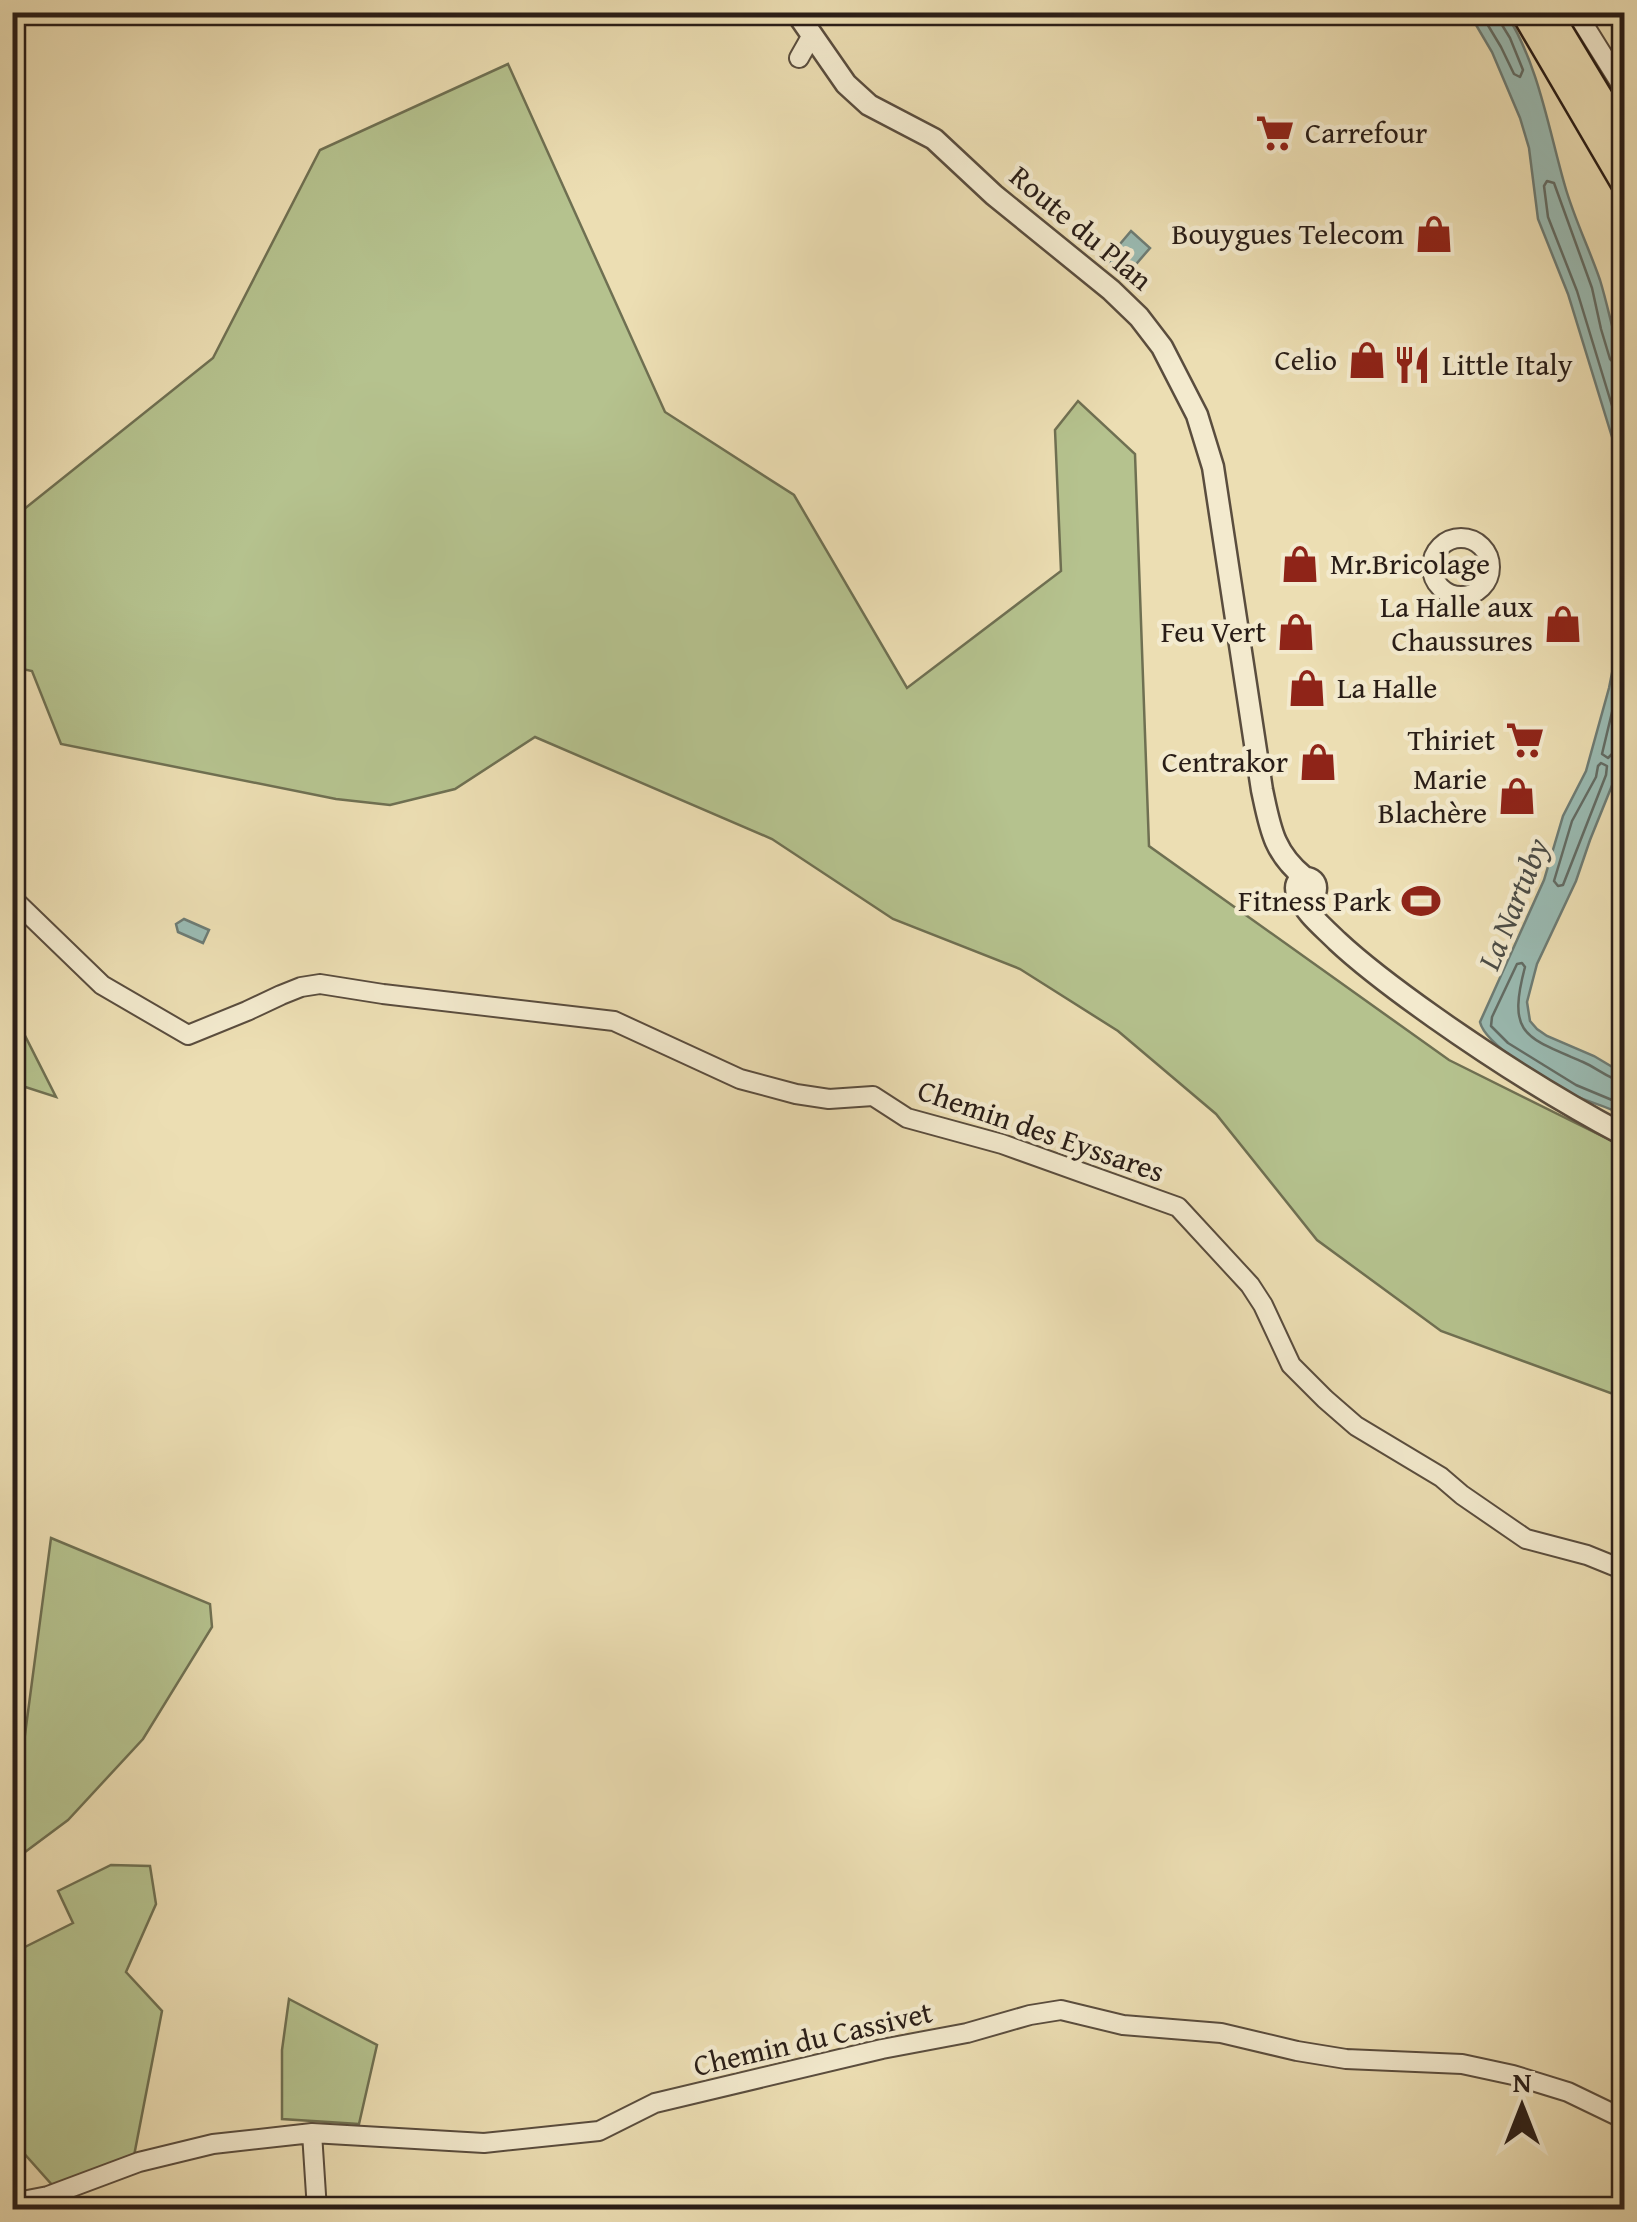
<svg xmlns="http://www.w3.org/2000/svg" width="1637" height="2222" viewBox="0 0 1637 2222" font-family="'Gentium Book Plus',serif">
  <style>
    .green { fill: #b5c28e; stroke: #6f7052; stroke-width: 2.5 }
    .water { fill: #9abbb3; stroke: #6d7c75; stroke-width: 2.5 }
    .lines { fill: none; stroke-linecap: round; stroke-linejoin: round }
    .shore { stroke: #626c65; stroke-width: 2.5 }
    .minor-casing { stroke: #5a4d3e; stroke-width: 22 }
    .tertiary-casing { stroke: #5a4d3e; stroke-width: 25 }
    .primary-casing { stroke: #291d17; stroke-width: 30 }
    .minor { stroke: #f3eace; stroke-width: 18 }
    .tertiary { stroke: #f3eace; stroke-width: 20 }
    .primary { stroke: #ecdeb3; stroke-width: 25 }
    .labels { text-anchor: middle; stroke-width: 9; stroke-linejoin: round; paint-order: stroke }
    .poi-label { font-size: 30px; fill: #291d17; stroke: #f3eace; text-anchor: end }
    .street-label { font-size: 30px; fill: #291d17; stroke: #f3eace }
    .water-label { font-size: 32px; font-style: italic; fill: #4b4c46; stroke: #f3eace }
  </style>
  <rect width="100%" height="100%" fill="#ecdeb3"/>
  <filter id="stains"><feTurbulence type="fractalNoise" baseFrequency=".002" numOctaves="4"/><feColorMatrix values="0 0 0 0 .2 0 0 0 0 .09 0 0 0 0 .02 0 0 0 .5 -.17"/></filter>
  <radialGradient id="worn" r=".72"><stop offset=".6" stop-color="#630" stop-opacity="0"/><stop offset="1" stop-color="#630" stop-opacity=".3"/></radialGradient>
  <!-- green -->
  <path class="green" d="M508,64l157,348 129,83 113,193 154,-117 -6,-141 23,-29 57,53 14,392 300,214 175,87v251l-183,-67 -124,-91 -101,-126 -98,-83 -98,-62 -127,-50 -121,-80 -237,-102 -80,52 -65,16 -54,-6 -275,-55 -29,-73 -19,-4v-149l200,-160 107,-208z
    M13,1012l43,85 -43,-14z
    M51,1538l159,66 2,23 -69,112 -75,81 -55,41v-74l6,-7z
    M111,1865l39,1 6,38 -30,68 36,39 -29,150 -79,26 -41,-46v-188l60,-30 -15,-32z
    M289,1999l88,46 -18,79 -77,-5v-69z"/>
  <!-- water -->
  <path class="water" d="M1469,13h37c33,53 42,114 59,173 9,32 24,62 35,94 8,26 13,54 22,81l2,1v114l-56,-182 -30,-75 -9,-71 -9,-30 -28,-66z
    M1131,231l19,17 -25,29 -15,-13 -1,-7z
    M1624,613v128l-9,37 -25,62 -14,41 -39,83 -10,38 3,19 7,8 10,7 47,20 30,18v42c-16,-10 -34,-13 -51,-21 -23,-11 -88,-50 -93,-73l64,-142 19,-64 23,-45 23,-83z
    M184,919l25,11 -6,13 -25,-11 -2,-8z"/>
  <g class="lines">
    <!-- shore -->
    <path class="shore" d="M1480,12l21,35 13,27 6,3 3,-7 -13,-32 -11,-18 -1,-8
      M1624,367l-8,-2 -6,-6 -9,-30 -9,-41 -38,-105 -7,-2 -3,5 4,31 29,74 47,154
      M1624,662l-22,92 6,4 8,-8 8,-1
      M1601,763l6,3 -1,9 -43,110 -5,1 -4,-5 18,-60 24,-44 2,-11z
      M1624,1082c-14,-2 -27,-14 -41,-20 -58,-25 -76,-27 -58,-95l-3,-4 -5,1 -25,53 -1,9 17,17 68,42 48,20"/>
    <!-- minor casing -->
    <g class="minor-casing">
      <path id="minor" d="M1576,12l48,77
        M799,58l13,-23
        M1432 567a29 29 0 1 1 58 0a29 29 0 1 1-58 0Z
        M12,898l90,87 86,50 59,-24 34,-16 20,-8 19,-3 63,10 231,27 126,58 56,15 33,5 44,-3 34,22 95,26 176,63 72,78 13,20 28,60 34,34 31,27 85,51 21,18 64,44 61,16 37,15
        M312,2133l5,77
        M12,2203l36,-7 91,-34 74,-18 99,-11 172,10 115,-12 56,-28 227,-54 85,-16 63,-18 31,-5 62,15 98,8 76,18 49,8 116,5 51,11 55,17 56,27"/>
    </g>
    <!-- tertiary casing -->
    <g class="tertiary-casing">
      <path id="tertiary" d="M796,12l50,72 23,21 65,34 60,56 117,95 28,27 23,30 35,68 16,52 49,323c8,37 11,62 42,87
        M1296 888a10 10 0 1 1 20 0a10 10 0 1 1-20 0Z
        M1297,894c10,21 24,31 40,47 30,28 63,52 97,76 61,43 124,83 190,118"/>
    </g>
    <!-- primary casing -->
    <g class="primary-casing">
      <path id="primary" d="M1524,12l100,171
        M1548,12l76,126"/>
    </g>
    <!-- minor -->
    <use href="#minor" class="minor"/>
    <!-- tertiary -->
    <use href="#tertiary" class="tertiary"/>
    <!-- primary -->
    <use href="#primary" class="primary"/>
  </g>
  <!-- icons -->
  <defs>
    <g id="supermarket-bare" transform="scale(3)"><path d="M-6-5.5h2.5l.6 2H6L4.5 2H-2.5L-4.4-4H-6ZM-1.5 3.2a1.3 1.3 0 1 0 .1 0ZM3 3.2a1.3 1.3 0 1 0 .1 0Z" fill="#8f2418" stroke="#f3eace" stroke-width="2.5" paint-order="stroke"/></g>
    <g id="shop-bare" transform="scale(3)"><path d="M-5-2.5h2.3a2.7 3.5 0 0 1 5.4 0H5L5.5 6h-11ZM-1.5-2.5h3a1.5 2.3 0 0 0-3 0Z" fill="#8f2418" stroke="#f3eace" stroke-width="2.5" paint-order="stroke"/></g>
    <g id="restaurant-bare" transform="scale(3)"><path d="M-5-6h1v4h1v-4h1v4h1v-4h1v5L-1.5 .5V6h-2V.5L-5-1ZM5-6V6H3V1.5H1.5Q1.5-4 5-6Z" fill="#8f2418" stroke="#f3eace" stroke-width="2.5" paint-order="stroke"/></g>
    <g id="stadium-bare" transform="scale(3)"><path d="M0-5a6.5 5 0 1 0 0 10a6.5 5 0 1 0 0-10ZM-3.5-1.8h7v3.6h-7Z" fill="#8f2418" stroke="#f3eace" stroke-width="2.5" paint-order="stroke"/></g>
  </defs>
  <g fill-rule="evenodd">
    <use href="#supermarket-bare" x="1275" y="133"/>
    <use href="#shop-bare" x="1434" y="234"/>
    <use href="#shop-bare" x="1367" y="360"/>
    <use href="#restaurant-bare" x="1412" y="365"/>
    <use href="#shop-bare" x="1300" y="564"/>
    <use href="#shop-bare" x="1563" y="624"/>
    <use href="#shop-bare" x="1296" y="632"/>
    <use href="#shop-bare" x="1307" y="688"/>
    <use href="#supermarket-bare" x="1525" y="740"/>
    <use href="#shop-bare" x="1318" y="762"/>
    <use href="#shop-bare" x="1517" y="796"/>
    <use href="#stadium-bare" x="1421" y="901"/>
  </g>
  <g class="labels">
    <!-- poi labels -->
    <g class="poi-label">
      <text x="1305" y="143" text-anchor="start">Carrefour</text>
      <text x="1404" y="244">Bouygues Telecom</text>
      <text x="1337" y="370">Celio</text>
      <text x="1442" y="375" text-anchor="start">Little Italy</text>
      <text x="1330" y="574" text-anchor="start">Mr.Bricolage</text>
      <text x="1533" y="617">La Halle aux<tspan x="1533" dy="34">Chaussures</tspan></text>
      <text x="1266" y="642">Feu Vert</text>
      <text x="1337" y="698" text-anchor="start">La Halle</text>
      <text x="1495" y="750">Thiriet</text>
      <text x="1288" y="772">Centrakor</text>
      <text x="1487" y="789">Marie<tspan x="1487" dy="34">Blachère</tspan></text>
      <text x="1391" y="911">Fitness Park</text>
    </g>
    <!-- street labels -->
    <g class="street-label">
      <text transform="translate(1081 228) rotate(40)" y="10">Route du Plan</text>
      <text transform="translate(1041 1131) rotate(19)" y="10">Chemin des Eyssares</text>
      <text transform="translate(813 2039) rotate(-13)" y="10">Chemin du Cassivet</text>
    </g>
    <!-- water labels -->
    <g class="water-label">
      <text transform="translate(1513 904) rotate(-68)" y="11">La Nartuby</text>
    </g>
  </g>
  <!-- margin -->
  <rect width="1637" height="2222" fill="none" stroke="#ecdeb3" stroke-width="50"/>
  <rect x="15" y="15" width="1607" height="2192" fill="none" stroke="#291d17" stroke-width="5"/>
  <rect x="25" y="25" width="1587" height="2172" fill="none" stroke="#291d17" stroke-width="2.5"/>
  <!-- north arrow -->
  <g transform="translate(1522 2107)" stroke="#f3eace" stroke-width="8" paint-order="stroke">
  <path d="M0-8L18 38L0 25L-18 38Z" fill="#291d17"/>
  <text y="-15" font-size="28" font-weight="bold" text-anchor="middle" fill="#291d17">N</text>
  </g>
  <rect width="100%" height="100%" filter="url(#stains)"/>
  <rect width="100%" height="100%" fill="url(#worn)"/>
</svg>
